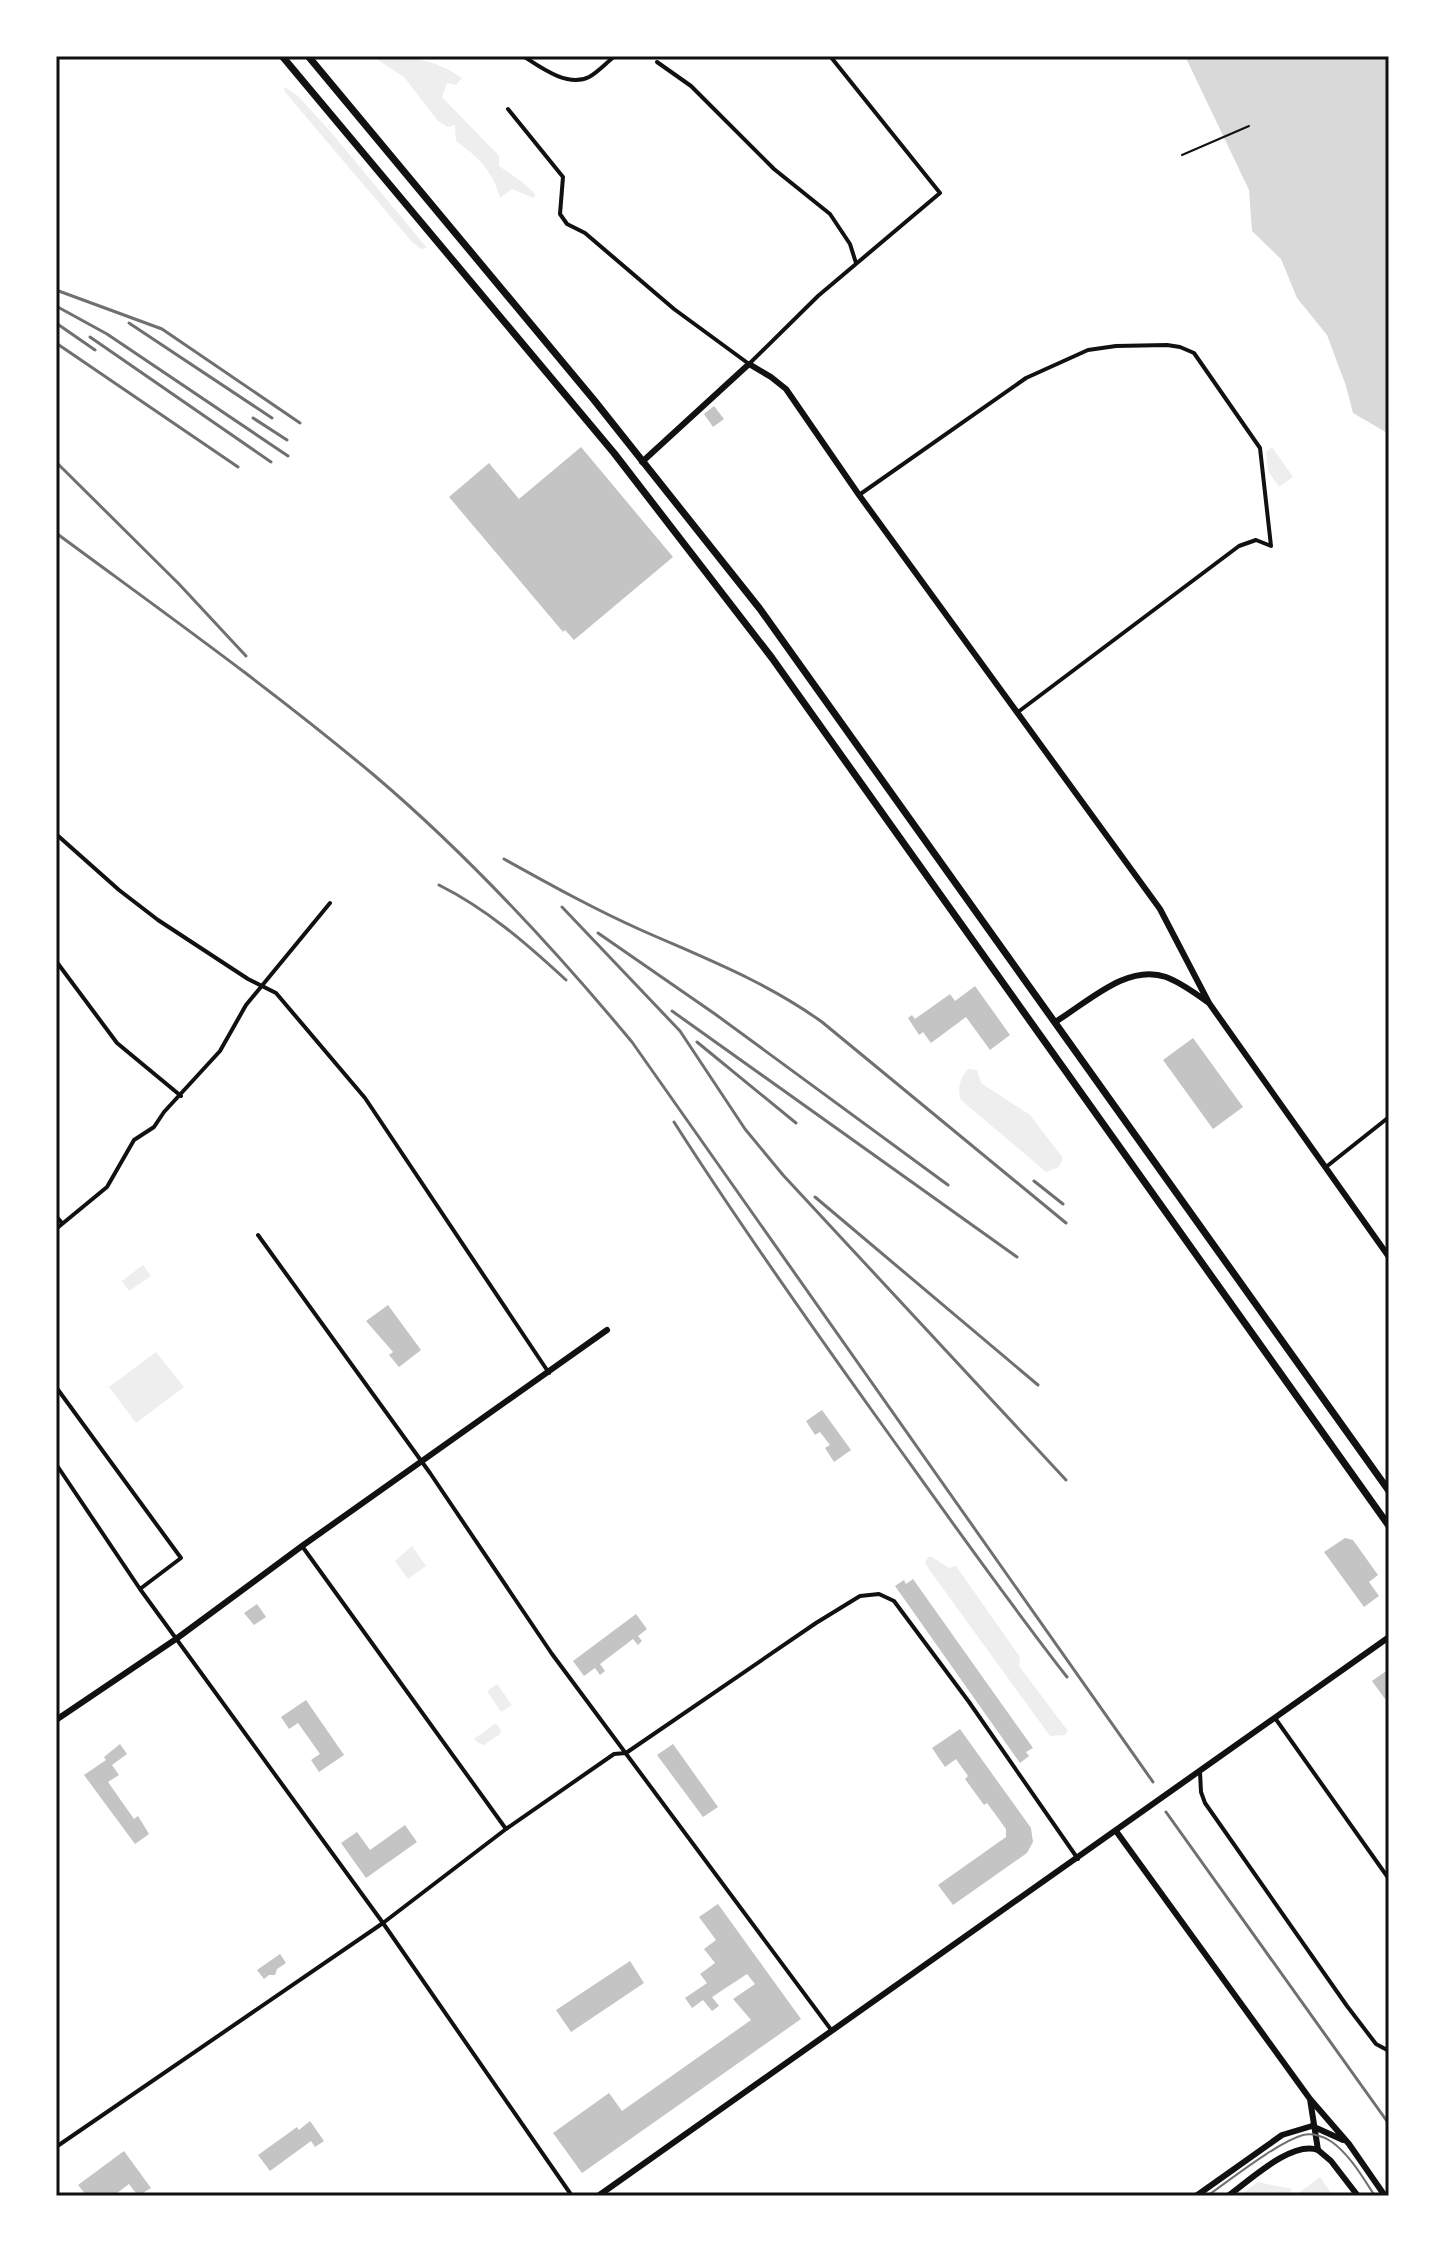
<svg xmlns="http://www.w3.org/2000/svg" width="1445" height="2252" viewBox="0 0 1445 2252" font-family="'PT Sans',sans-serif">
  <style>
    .green { fill: #eee }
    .water { fill: #d9d9d9 }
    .building { fill: #c4c4c4 }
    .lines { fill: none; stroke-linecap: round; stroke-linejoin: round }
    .path { stroke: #111; stroke-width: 2 }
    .minor { stroke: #111; stroke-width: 4 }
    .tertiary { stroke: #111; stroke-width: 6 }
    .secondary { stroke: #111; stroke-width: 6 }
    .trunk { stroke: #111; stroke-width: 7 }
    .tram { stroke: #707070; stroke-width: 2 }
    .rail { stroke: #707070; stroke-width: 3 }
    .neatline { fill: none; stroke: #111; stroke-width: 3 }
  </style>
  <rect width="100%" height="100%" fill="#fff"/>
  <!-- green -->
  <path class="green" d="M372,56c34,0 62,2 90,22l-6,7 -9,-2 -5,14 57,59v10l26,18 10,10 -1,4 -22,-9 -12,9c-7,-27 -22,-41 -44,-57l-1,-16 -7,2 -10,-6 -34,-44z
    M285,87l13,9 32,35 97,117 -6,1 -9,-7 -128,-151z
    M1272,447l21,30 -14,10 -11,-16 -2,-19z
    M968,1069l9,1 4,13 49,32 33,43 -4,9 -13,5 -85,-72c-4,-13 -1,-21 7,-31z
    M143,1265l8,11 -22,15 -7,-10z
    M156,1352l28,35 -48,36 -27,-36z
    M412,1546l14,20 -18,13 -13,-18z
    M928,1557h4l17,11 7,-2 64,91 -1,9 49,65 -3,4 -15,1 -122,-168 -3,-6z
    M497,1684l15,21 -11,7 -14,-21z
    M496,1723l5,7 -1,4 -16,11 -6,-2 -4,-4z
    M1320,2177l13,19h-38z
    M1258,2182l34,7 -3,7h-50z"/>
  <!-- water -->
  <path class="water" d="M1185,56h204v378l-36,-21 -7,-27 -19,-51 -30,-37 -16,-39 -29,-28 -3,-41z"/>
  <!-- building -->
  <path class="building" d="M714,406l10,13 -11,8 -9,-13z
    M581,447l92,110 -99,83 -9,-10 -2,2 -114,-135 40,-34 30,36z
    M975,986l35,49 -20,15 -24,-33 -35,26 -8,-11 -4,3 -11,-17 4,-3 3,4 35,-25 5,7z
    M1193,1038l50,69 -30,22 -50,-69z
    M388,1305l33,45 -22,17 -10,-12 4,-3 -27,-31z
    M822,1410l29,40 -17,12 -9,-14 5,-3 -10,-13 -5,3 -9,-14z
    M1345,1538l8,2 25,35 -9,7 10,14 -15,11 -40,-55z
    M913,1579l120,169 -7,4 3,4 -9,7 -125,-177 9,-6 2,4z
    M257,1604l9,13 -12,8 -10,-12z
    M636,1614l11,15 -9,7 4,5 -4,4 -5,-6 -33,25 5,7 -5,4 -5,-7 -11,8 -11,-15z
    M1389,1669v27l-4,3 -13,-18z
    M306,1700l38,55 -25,17 -8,-12 9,-6 -22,-31 -9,6 -8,-12z
    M960,1729l71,99 2,14 -6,11 -74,52 -15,-20 68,-48v-8l-19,-26 -3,2 -19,-26 3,-3 -12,-17 -11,8 -13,-19z
    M120,1744l7,10 -15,11 7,10 -11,7 26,37 4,-3 11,18 -14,10 -51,-69 22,-15 -2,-3z
    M673,1744l45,63 -15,10 -46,-62z
    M405,1825l12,17 -51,36 -25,-35 16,-11 13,18z
    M718,1904l83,115 -219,154 -29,-40 56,-40 13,18 129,-91 -18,-21 22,-15 -8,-10 -35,23 7,9 -7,5 -9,-11 -11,8 -7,-10 22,-15 -7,-9 15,-11 -11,-14 12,-9 -17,-23z
    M280,1954l6,9 -9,6 -2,6h-6l-5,4 -7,-9z
    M630,1961l14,22 -73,49 -15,-22z
    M310,2121l14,20 -9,6 -4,-6 -41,30 -12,-16 39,-28 2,3z
    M124,2151l27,37 -13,8 -9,-12 -16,12h-26l-9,-11z"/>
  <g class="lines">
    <!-- path -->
    <path class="path" d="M1182,155l67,-29"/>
    <!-- minor -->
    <path class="minor" d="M523,56c17,11 45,32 66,21 9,-5 18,-15 26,-21
      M657,62l34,24 83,83 56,45 20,30 6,19
      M508,109l55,68 -3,37 7,10 18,9 89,76 75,55 69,-68 122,-103 -110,-137
      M859,495l167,-117 62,-28 28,-4 51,-1 13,2 14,6 66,95 11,98 -15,-6 -17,6 -221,166
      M56,834l63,56 39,30 90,59 28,14 89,105 184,275
      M56,961l61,82 64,53
      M1326,1167l63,-50
      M56,1216l6,7
      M56,1229l51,-42 27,-47 20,-13 10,-15 56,-61 26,-46 84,-102
      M258,1235l172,238 122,181 280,377
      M56,1387l125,171 -41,31
      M56,1464l84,125 243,334 189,273
      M302,1546l204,283
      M1275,1718l114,161
      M1200,1772l1,20 4,11 142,203 29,38 13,7
      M56,2147l327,-224 123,-94 108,-75 12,-1 190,-130 44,-27 19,-2 15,7 75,101 109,157"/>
    <!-- tertiary -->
    <path class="tertiary" d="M642,462l107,-98 22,13 15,12 73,106 301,414 49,94 180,254
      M1055,1022c32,-19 72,-59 111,-45 16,6 30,17 43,26
      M56,1720l120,-81 126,-93 305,-216
      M1196,2196l86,-61 30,-9
      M1228,2196c21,-15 64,-56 90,-46"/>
    <!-- secondary -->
    <path class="secondary" d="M1116,1831l194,268 39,45 36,52
      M1310,2099l8,51 13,11 27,35
      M1312,2126l31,14
      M598,2196l791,-559"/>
    <!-- trunk -->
    <path class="trunk" d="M282,56l332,397 158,205 617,868
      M308,56l286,344 166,209 629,882"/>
    <!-- tram -->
    <path class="tram" d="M1207,2196c23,-16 71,-54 96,-61 9,-2 21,1 29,7 18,13 31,36 43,54"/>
    <!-- rail -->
    <path class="rail" d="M56,290l106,39 138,94
      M56,306l51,28 181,122
      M56,323l39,27
      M129,323l143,95
      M90,337l181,125
      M56,343l182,124
      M253,418l34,22
      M56,462l123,122 67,72
      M56,533c107,79 217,157 319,243 94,80 178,171 257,266l521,740
      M504,859c45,25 90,50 137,71 63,28 124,51 181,92l244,201
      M439,885c48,24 88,59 127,95
      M562,907l118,124 65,98 38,46 283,305
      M598,933l117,81 233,171
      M672,1011l345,246
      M697,1042l99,81
      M674,1122c63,99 131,195 199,290 64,89 127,179 194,265
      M1034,1181l29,23
      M815,1197l223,188
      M1166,1812l223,312"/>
  </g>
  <!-- border -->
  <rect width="1445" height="2252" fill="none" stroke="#ffffff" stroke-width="116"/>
  <rect x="58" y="58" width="1329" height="2136" class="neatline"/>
</svg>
